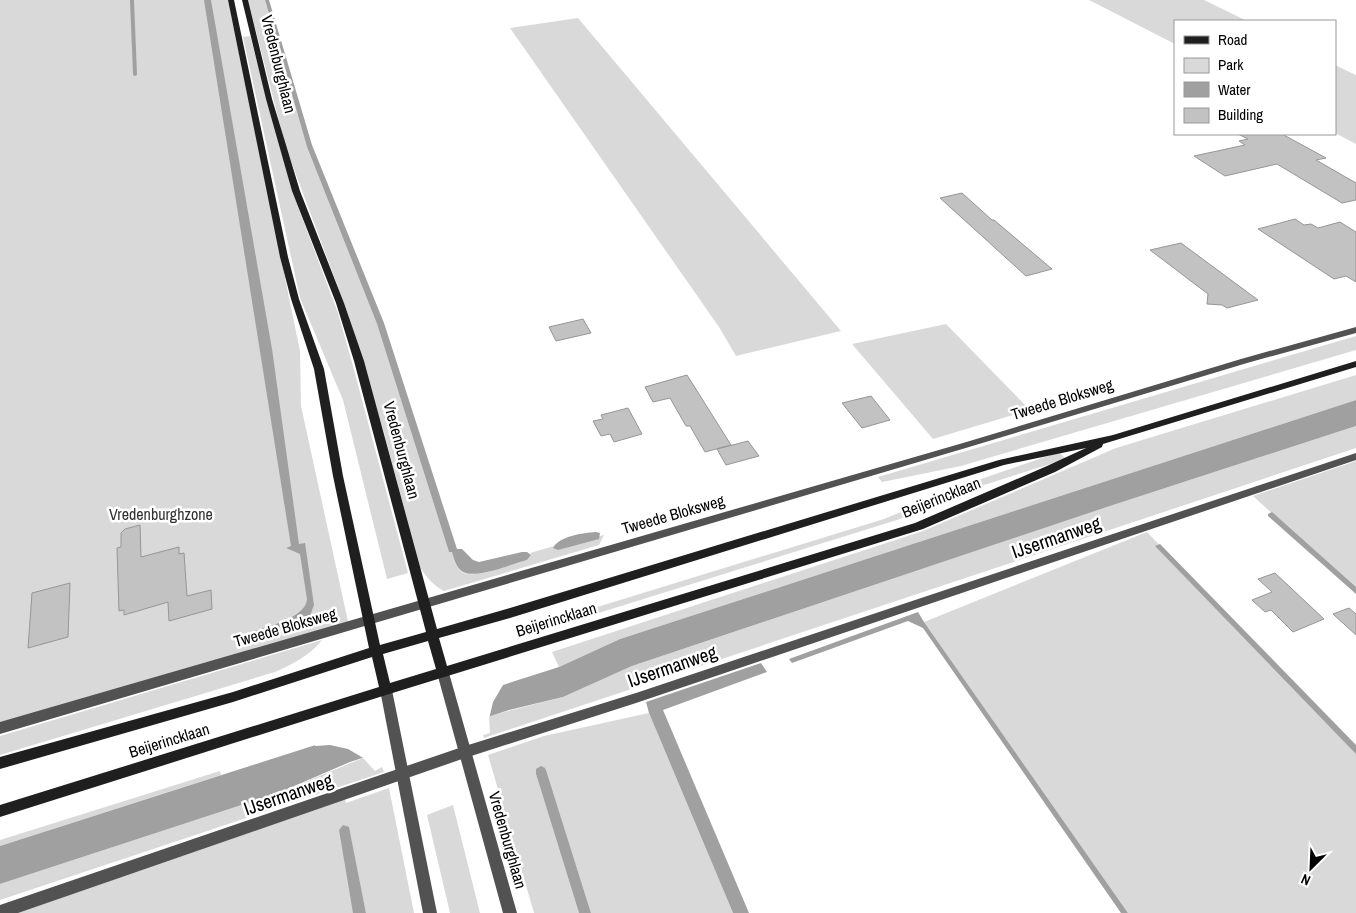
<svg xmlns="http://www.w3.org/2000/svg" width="1356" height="913" viewBox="0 0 1356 913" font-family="'Archivo Narrow',sans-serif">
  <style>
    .green { fill: #d9d9d9 }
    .water { fill: #a0a0a0 }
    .pier { fill: #fff }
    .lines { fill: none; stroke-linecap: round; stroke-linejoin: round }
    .stream { stroke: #a0a0a0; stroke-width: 4 }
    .building { fill: #c2c2c2; stroke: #969696 }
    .minor { fill: #525252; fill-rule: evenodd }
    .tertiary { fill: #525252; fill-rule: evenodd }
    .secondary { fill: #1f1f1f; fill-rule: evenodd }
    .labels { text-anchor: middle; stroke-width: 5; stroke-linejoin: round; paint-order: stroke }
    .street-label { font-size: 16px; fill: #000; stroke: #fff }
    .park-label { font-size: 16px; fill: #303030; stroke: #fff }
    .near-street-label { font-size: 19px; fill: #000; stroke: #fff }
  </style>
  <rect width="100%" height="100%" fill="#fff"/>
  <!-- green -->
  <path class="green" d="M0,0h228l72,351 1,55 48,220 -349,102z
    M248,0h17l42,147 70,177 72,228 3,-1c2,8 3,16 10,21 13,8 50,-8 65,-12l4,-5 -1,-2 24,-7 -1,1 51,-12 -5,10 -155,46c-11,-6 -17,-13 -24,-24l-36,-134 -37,-122 -61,-163z
    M1089,0h115l43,21h-72v23z
    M578,18l263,313 -105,25 -17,-29 -209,-299z
    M250,36l42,155 46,122 15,53 55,207 -21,6 -44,-179 -43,-102 -57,-261z
    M1335,65l21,10v69l-21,-11z
    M946,324l84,86 -97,29 -81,-95z
    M1356,336v14l-395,116 -79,16 -4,-5z
    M1356,375v25l-736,239 -61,28 -7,-15 371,-121 193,-83z
    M1356,426v22l-872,290 -1,-3 7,-2 -1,-17 74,-19 69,-31 478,-160z
    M1059,452l7,7 -82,26 -87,35 -353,110 -2,-6 342,-105 97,-40z
    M1356,461v129l-103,-94z
    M1147,532l209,219v162h-228l-204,-291z
    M322,640c-13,16 -29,24 -47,32l-275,83v-19z
    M649,713l84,200h-142l-44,-140 -11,1 43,139h-45l-46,-158 56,-19z
    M363,758l12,13 7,-4 2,5 -384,128v-16l278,-91z
    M220,771l1,4 -221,71v-6z
    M389,788l25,125h-48l-17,-84 13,84h-362v-6l343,-116 3,12z
    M453,805l27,108h-30l-23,-98z"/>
  <!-- water -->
  <path class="water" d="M204,0h7l61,349 27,195 6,-1 9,62 -4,11 -7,6 -60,19 -3,-2 4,-5c16,-5 62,-15 63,-35l-7,-45 -14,-6 5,-2z
    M265,0h4l43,145 72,178 73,226h5l11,11 6,2 43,-10h5l4,3 -4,5c-15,4 -50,19 -64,12 -7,-4 -9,-13 -11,-20h-3l-72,-228 -70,-177z
    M1356,400v26l-246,80 -478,160 -69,31 -54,13 -159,52 -72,31 -278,91v-38l559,-179 61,-28z
    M1272,512l84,75v7l-88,-78v-2z
    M596,532l4,1 -1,6 -41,11 -5,-2c6,-12 30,-15 43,-16z
    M1160,544l196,201v9l-201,-208z
    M918,612l6,10 204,291h-7l-198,-285 -15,-7 -116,42 -3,-4z
    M761,663l6,9 -104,38 86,203h-16l-84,-200 -3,-11z
    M541,766l4,2 2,5 44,140h-12l-43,-139v-5z
    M343,825l6,2 17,86h-13l-14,-83z"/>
  <!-- pier -->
  <path class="pier" d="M502,682l1,3 -10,17 -4,17 -124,40 -17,-10 -18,-4 -15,1v-3z"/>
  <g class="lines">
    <!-- stream -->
    <path class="stream" d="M132,1l3,73"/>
  </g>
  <!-- building -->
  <path class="building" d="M1238,134h44l44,24 -10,2 40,23v17l-14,3 -65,-39 -52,12 -31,-20 51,-11 -6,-4 9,-2z
    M962,193l30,27h2l58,49 -26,7 -86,-78z
    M1295,219l9,6 7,-1 7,4 22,-6 16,10v50l-10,-6 -12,3 -76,-50z
    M1181,243l77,57 -31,8 -5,-3 -15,-1 1,-10 -58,-44z
    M583,319l8,14 -35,8 -7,-14z
    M687,375l44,70 -26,7 -15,-26h-4l-16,-28 -17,4 -8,-15z
    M871,396l19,24 -28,8 -20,-25z
    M628,408l14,26 -28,8 -4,-8 -9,2 -8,-15 10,-2 -2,-4z
    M748,441l11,15 -33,9 -9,-16z
    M140,525l1,32 38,-10v7l5,-1 3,43 24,-6 1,19 -43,12 -1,-19 -44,13v-5l-5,1 -2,-63 4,-1v-14l4,-4z
    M1275,573l49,46 -31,13 -22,-22 -6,2 -13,-12 20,-8 -14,-13z
    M70,583l-2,54 -40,11 4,-55z
    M1349,608l7,6v21l-23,-21z"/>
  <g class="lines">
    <!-- minor -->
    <path class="minor" d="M1356,327v6l-109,30 -278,84 -969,287v-12l963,-279 278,-84z
      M1356,453v7l-720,243 -171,55 -447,155h-18v-8l465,-159 171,-53z"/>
    <!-- tertiary -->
    <path class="tertiary" d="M443,668l4,1 2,4 68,240h-14l-66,-240 2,-4z
      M386,685l4,1 2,4 45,223h-14l-43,-223 2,-4z"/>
    <!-- secondary -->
    <path class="secondary" d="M228,0h6l54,257 11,42 25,70 19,107 37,169 46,-13 -72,-271 -18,-58 -44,-112 -26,-92 -24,-99h6l24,99 28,92 44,112 20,58 73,268 73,-21 489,-148 114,-25 243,-74v6l-253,77 -1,3 -47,25 -132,57 -537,166 -386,122v-12l379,-118 -7,-30 -139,45 -233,67v-12l233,-65 136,-44 -36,-172 -19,-107 -23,-70 -11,-42zM1086,448l-39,18 -132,57 -468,143 -8,-28 71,-20 494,-153zM428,641l8,28 -46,14 -7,-29z"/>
  </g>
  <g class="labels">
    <!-- street labels -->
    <g class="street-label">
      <text transform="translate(279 64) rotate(76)" y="6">Vredenburghlaan</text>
      <text transform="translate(1062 399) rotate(-17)" y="6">Tweede Bloksweg</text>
      <text transform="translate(402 450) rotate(75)" y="6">Vredenburghlaan</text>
      <text transform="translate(941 497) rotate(-22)" y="6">Beijerincklaan</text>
      <text transform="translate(673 514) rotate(-16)" y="6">Tweede Bloksweg</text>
      <text transform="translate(556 619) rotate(-17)" y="6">Beijerincklaan</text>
      <text transform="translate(285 627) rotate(-16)" y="6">Tweede Bloksweg</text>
      <text transform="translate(169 740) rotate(-17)" y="6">Beijerincklaan</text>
      <text transform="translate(508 840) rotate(74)" y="6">Vredenburghlaan</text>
    </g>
    <!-- park labels -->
    <g class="park-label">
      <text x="161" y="520">Vredenburghzone</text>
    </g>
    <!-- near-street labels -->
    <g class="near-street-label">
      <text transform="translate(1056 537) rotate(-19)" y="7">IJsermanweg</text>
      <text transform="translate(672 666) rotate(-19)" y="7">IJsermanweg</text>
      <text transform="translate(288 794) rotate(-19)" y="7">IJsermanweg</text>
    </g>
  </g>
  <!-- legend -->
  <rect x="1174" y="20" width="162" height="115" fill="#ffffff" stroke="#999999"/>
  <rect x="1184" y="36" width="25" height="8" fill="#1f1f1f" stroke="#999999"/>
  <text x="1218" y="45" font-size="15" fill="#000000">Road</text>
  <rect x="1184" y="58" width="25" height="15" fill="#d9d9d9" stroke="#999999"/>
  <text x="1218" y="70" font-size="15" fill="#000000">Park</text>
  <rect x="1184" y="82" width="25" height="15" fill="#a0a0a0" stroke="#999999"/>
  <text x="1218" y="95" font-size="15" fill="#000000">Water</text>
  <rect x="1184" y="108" width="25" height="15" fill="#c2c2c2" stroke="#999999"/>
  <text x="1218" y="120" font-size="15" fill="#000000">Building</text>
  <!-- north arrow -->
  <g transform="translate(1311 868) rotate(204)" stroke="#ffffff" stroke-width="4" paint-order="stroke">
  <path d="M0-4L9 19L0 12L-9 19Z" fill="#000000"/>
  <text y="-8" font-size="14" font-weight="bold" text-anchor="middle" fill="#000000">N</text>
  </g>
</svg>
